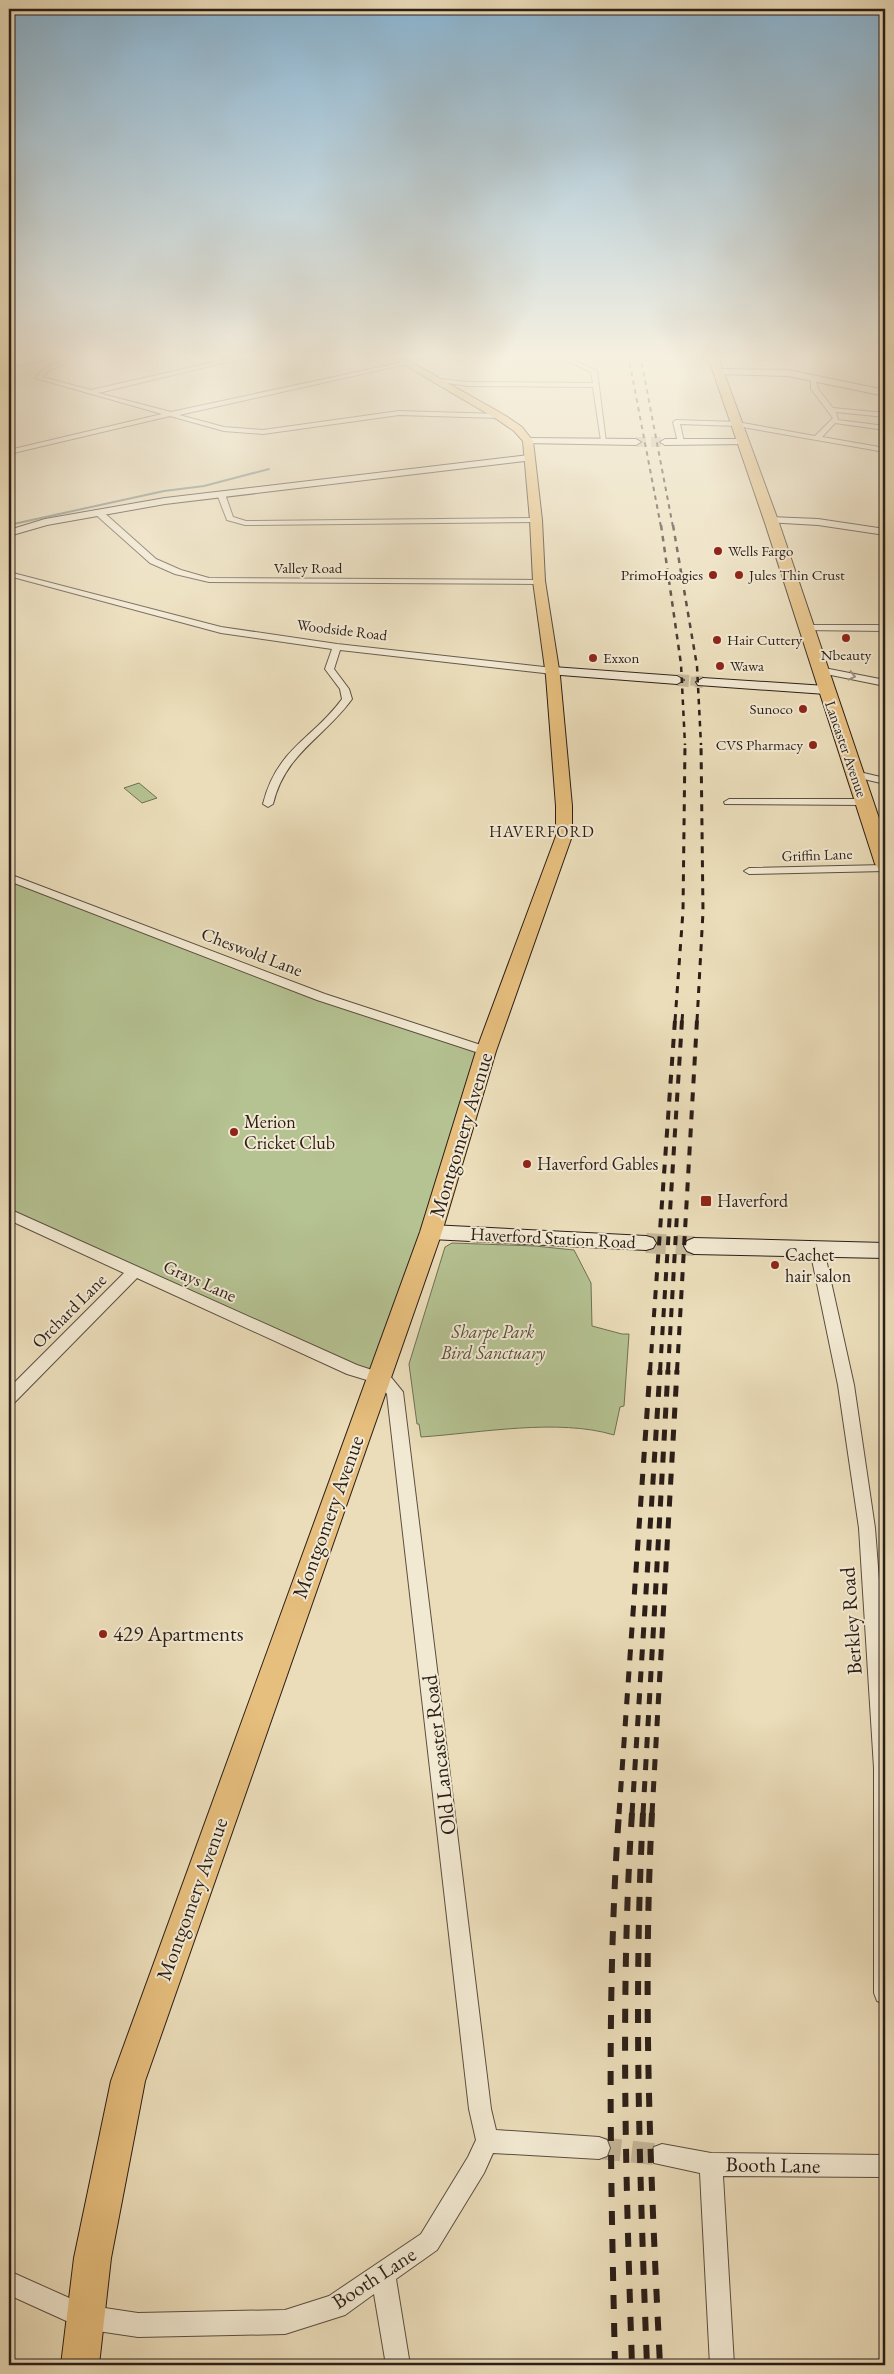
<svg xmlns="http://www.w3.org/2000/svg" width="894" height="2374" viewBox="0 0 894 2374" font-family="'EB Garamond',serif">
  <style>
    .green { fill: #b5c292; stroke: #707055 }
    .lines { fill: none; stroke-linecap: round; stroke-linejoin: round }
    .stream { stroke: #6e7c79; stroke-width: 2 }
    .street-tunnel-far1 { stroke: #c5b79a; stroke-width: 9; stroke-dasharray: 9 4.5; stroke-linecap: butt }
    .street-tunnel { stroke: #c5b79a; stroke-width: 22; stroke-dasharray: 22 11; stroke-linecap: butt }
    .secondary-tunnel-far2 { stroke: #c5b79a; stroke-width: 10; stroke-dasharray: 10 5; stroke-linecap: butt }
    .secondary-tunnel-far1 { stroke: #c5b79a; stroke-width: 12; stroke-dasharray: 12 6; stroke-linecap: butt }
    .secondary-tunnel { stroke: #c5b79a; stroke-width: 20; stroke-dasharray: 20 10; stroke-linecap: butt }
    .street-casing { stroke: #5b4e40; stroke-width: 2 }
    .secondary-casing { stroke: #2b1e18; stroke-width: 2 }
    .primary-casing { stroke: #2b1e18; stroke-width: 2 }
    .highway-casing { stroke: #2b1e18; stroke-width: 2 }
    .street { fill: #f2e9d2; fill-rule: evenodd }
    .secondary { fill: #f2e9d2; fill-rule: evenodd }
    .primary { fill: #e6be7d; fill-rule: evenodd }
    .highway { fill: #e6be7d; fill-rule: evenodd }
    .rail-far5 { stroke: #2b1e18; stroke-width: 2; stroke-dasharray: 4.5 4.5; stroke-linecap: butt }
    .rail-far4 { stroke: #2b1e18; stroke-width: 2.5; stroke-dasharray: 5.5 5.5; stroke-linecap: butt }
    .rail-far3 { stroke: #2b1e18; stroke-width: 3; stroke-dasharray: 7 7; stroke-linecap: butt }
    .rail-far2 { stroke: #2b1e18; stroke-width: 4; stroke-dasharray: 9 9; stroke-linecap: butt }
    .rail-far1 { stroke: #2b1e18; stroke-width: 5; stroke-dasharray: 11 11; stroke-linecap: butt }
    .rail { stroke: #2b1e18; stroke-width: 6; stroke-dasharray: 14 14; stroke-linecap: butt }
    .oneway { stroke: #988e7e }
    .poi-dot { fill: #8f2418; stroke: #f2e9d2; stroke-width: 2 }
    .labels { text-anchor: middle; stroke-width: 4; stroke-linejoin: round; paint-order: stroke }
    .far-poi-label { font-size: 15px; fill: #2b1e18; stroke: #f2e9d2; text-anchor: start }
    .far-street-label { font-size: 15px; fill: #2b1e18; stroke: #f2e9d2 }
    .far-quarter-label { font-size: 16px; letter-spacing: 1px; fill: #2b1e18; stroke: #f2e9d2 }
    .street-label { font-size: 18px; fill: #2b1e18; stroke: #f2e9d2 }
    .poi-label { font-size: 18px; fill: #2b1e18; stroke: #f2e9d2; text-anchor: start }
    .park-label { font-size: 18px; font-style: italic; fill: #544f3d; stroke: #f2e9d2 }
    .near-street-label { font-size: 21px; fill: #2b1e18; stroke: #f2e9d2 }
    .near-poi-label { font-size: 21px; fill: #2b1e18; stroke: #f2e9d2; text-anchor: start }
  </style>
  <rect width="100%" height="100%" fill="#ebddba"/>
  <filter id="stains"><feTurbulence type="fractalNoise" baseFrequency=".004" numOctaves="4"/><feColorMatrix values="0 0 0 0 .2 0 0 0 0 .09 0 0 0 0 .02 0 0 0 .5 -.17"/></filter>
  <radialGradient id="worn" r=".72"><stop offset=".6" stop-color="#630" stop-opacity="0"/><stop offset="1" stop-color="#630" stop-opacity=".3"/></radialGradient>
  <!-- green -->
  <path class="green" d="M139,783l18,15 -15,5 -18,-15z
    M9,877l312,120 165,54 -108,327 -26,-8 -343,-157z
    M452,1243l83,3 39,4 17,33 1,43 30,8h7l-5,72 -4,1 -6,28c-56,-17 -134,-2 -193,2l-2,-13h-2l-8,-60 36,-117z"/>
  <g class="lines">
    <!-- stream -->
    <path class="stream" d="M9,368l62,-14
      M9,525l155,-34 40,-5 65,-17"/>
    <!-- street-tunnel-far1 -->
    <path class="street-tunnel-far1" d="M677,680l26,2"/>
    <!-- street-tunnel -->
    <path class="street-tunnel" d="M599,2148l63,7"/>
    <!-- secondary-tunnel-far2 -->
    <path class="secondary-tunnel-far2" d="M636,442h29"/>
    <!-- secondary-tunnel-far1 -->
    <path class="secondary-tunnel-far1" d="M677,680l26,2"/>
    <!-- secondary-tunnel -->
    <path class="secondary-tunnel" d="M646,1243l48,3"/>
    <!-- street casing -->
    <g class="street-casing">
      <path id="street" d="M79,354h8l-39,17 -6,6 49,13 159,-36h10l-162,39 73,19 237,-51 3,2 -232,52 45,12 39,3 136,-19 100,3 3,2 -3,2 -100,-3 -136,19 -39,-3 -54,-15 -161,38v-4l153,-36 -127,-36 9,-9z
        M554,354h7l36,17 9,71 -5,-1 -8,-54 -126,-1 -30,-5 3,-2 27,3 126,1 -2,-11z
        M829,354l56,6v4l-53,-8z
        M811,377h4l3,12 15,19 52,5v4l-49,-5 2,8 47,6v4l-50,-7 -13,14 63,11v4l-148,-26 -57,-2 4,18 -3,2 -3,-2 -5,-20 3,-2 61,2 78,14 18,-18 -22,-29z
        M221,492l4,2 8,23 13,4 290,-3 4,2 -4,2 -291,3 -18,-5 -10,-26z
        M95,510h6l55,49 25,11 28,8 330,2 4,2 -4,2 -330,-2 -34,-8 -25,-11 -55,-49z
        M9,572l212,55 116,17 216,24 4,3 -4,3 -213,-24 -6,19 15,20 3,10c-28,39 -67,54 -79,105l-5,3 -5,-3c14,-56 49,-64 79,-105l-2,-10 -15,-20 7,-20 -111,-16 -212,-57z
        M806,625h79v6l-82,-1 -1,-2z
        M819,667l66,13v6l-69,-14 -1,-2z
        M855,771l30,7v6l-34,-8 -1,-2z
        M729,799h135l5,3 -5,3 -139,-1 -1,-2z
        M885,865v6l-136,3 -5,-3 5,-3z
        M9,874l316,120 165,54 2,3 -2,3h-8l-165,-54 -308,-119z
        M9,1209l348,156 33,11 13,16 88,717 5,21 103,7 8,3 3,8 -3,8 -8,3 -106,-6 -9,20 -47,77 -41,29 14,86h-24l-12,-71 -29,21 -60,19 -147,3 -54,-8 -75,-34v-24l76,34 53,8 147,-3 44,-14 92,-62 47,-77 8,-17 -7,-31 -82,-715 -7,-10 -33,-10 -210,-96 -122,124 -6,2v-16l115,-115 -115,-53z
        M817,1245l5,1 2,4 30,135 21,143 10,130v346l-8,-3 -3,-8v-225l-15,-240 -21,-143 -28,-135 2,-4z
        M662,2144l49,9 174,2v22l-162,-1 11,189h-24l-10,-192 -46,-10 -3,-8 3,-8z"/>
    </g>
    <!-- secondary casing -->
    <g class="secondary-casing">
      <path id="secondary" d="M719,369l69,1 97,20v6l-97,-20 -72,-2 -1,-2z
        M528,438l108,1 5,3 -5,3 -112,-2v-4z
        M744,439l5,3 -1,2 -83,1 -5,-3 5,-3z
        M529,455l5,3 -1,2 -368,44 -118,21 -38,11v-6l36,-11 120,-21z
        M770,517l48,2 67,10v6l-67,-10 -52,-3v-4z
        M553,667l124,9 7,4 -7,4 -129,-10 -2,-3z
        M703,678l123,8 7,4 -7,4 -128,-9 -2,-3z
        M431,1225l215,11 7,2 3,5 -3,5 -7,2 -215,-11 -7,-2 -3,-5 3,-5z
        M694,1238l191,5v15l-191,-4 -7,-3 -3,-5 3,-5z"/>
    </g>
    <!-- primary casing -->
    <g class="primary-casing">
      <path id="primary" d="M386,354h11l109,62 16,11 11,14 9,79 3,61 15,95 12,130v30l-76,215 -54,181 -297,849 -34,177 -12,107h-38l13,-107 37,-177 309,-849 56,-181 80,-215v-30l-10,-130 -13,-95 -3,-61 -7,-79 -9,-10 -16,-11z"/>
    </g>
    <!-- highway casing -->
    <g class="highway-casing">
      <path id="highway" d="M707,354h10l62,169 106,313v34l-7,-2 -3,-4 -110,-341z"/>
    </g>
    <!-- street -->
    <use href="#street" class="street"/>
    <!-- secondary -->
    <use href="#secondary" class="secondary"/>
    <!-- primary -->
    <use href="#primary" class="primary"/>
    <!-- highway -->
    <use href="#highway" class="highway"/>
    <!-- rail-far5 -->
    <path class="rail-far5" d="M628,354l33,173
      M640,354l33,173"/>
    <!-- rail-far4 -->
    <path class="rail-far4" d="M661,525l20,139 4,81
      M673,525l24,141 4,79"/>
    <!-- rail-far3 -->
    <path class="rail-far3" d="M675,1021l8,-110 2,-167
      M682,1021l1,-12
      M697,1021l6,-109 -2,-168"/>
    <!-- rail-far2 -->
    <path class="rail-far2" d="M650,1371l25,-351
      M660,1371l22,-351
      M668,1371l9,-157
      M677,1371l20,-351"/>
    <!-- rail-far1 -->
    <path class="rail-far1" d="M619,1814l31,-444
      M632,1814l28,-444
      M643,1814l25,-444
      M652,1814l25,-444"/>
    <!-- rail -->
    <path class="rail" d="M632,1813c-12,183 -6,368 0,552
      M643,1813c-10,183 -3,368 4,552
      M652,1813c-10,184 -1,368 8,552
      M615,2365c-4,-184 -9,-369 4,-552"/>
  </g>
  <!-- one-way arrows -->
  <defs><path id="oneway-chevron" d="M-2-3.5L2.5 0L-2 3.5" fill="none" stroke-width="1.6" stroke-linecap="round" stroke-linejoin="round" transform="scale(1.25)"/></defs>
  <use class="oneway" href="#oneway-chevron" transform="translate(852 676) rotate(13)"/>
  <!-- sky -->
  <linearGradient id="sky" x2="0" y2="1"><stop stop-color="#89b6d5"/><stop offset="0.52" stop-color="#f6f0e0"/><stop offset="1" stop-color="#f6f0e0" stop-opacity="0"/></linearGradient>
  <rect width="894" height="686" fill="url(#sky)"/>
  <!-- markers -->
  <g class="poi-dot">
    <circle cx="718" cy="551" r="5"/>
    <circle cx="713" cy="575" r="5"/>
    <circle cx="739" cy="575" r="5"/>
    <circle cx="846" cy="638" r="5"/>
    <circle cx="717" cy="640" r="5"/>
    <circle cx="593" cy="658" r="5"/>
    <circle cx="720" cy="666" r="5"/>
    <circle cx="803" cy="709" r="5"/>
    <circle cx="813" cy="745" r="5"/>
    <circle cx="234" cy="1132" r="5"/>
    <circle cx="527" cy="1164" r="5"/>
    <rect x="700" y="1195" width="12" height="12" rx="2.5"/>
    <circle cx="775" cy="1265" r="5"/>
    <circle cx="103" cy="1634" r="5"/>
  </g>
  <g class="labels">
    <!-- far-poi labels -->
    <g class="far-poi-label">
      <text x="728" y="556">Wells Fargo</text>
      <text x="703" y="580" text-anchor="end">PrimoHoagies</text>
      <text x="749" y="580">Jules Thin Crust</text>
      <text x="727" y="645">Hair Cuttery</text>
      <text x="846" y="660" text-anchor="middle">Nbeauty</text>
      <text x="603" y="663">Exxon</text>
      <text x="730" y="671">Wawa</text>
      <text x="793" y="714" text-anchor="end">Sunoco</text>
      <text x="803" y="750" text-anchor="end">CVS Pharmacy</text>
    </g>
    <!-- far-street labels -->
    <g class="far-street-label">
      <text x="308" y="573">Valley Road</text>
      <text transform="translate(342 630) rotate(7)" y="5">Woodside Road</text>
      <text transform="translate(846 749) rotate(71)" y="5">Lancaster Avenue</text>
      <text transform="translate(817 855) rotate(-2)" y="5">Griffin Lane</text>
    </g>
    <!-- far-quarter labels -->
    <g class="far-quarter-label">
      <text x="542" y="837">HAVERFORD</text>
    </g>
    <!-- street labels -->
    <g class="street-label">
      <text transform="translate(252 952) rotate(21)" y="6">Cheswold Lane</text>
      <text transform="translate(553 1238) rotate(3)" y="6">Haverford Station Road</text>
      <text transform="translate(200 1281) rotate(24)" y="6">Grays Lane</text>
      <text transform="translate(69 1311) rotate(-45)" y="6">Orchard Lane</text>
    </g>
    <!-- poi labels -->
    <g class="poi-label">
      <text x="244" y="1128">Merion<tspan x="244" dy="21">Cricket Club</tspan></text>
      <text x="537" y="1170">Haverford Gables</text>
      <text x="717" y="1207">Haverford</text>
      <text x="785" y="1261">Cachet<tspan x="785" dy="21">hair salon</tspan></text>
    </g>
    <!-- park labels -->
    <g class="park-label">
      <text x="493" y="1338">Sharpe Park<tspan x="493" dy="21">Bird Sanctuary</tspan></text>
    </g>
    <!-- near-street labels -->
    <g class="near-street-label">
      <text transform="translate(461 1135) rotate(-73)" y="7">Montgomery Avenue</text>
      <text transform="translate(328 1517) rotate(-70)" y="7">Montgomery Avenue</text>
      <text transform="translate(851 1621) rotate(-94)" y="7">Berkley Road</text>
      <text transform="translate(439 1755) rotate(-97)" y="7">Old Lancaster Road</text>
      <text transform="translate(192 1899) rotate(-70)" y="7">Montgomery Avenue</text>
      <text transform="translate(773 2165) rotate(1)" y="7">Booth Lane</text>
      <text transform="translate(374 2278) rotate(-33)" y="7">Booth Lane</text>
    </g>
    <!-- near-poi labels -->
    <g class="near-poi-label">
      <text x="113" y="1641">429 Apartments</text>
    </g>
  </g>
  <!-- margin -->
  <rect width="894" height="2374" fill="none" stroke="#ebddba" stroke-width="30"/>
  <rect x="10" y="10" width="874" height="2354" fill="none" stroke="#2b1e18" stroke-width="2.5"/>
  <rect x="15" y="15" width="864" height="2344" fill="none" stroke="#2b1e18"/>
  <rect width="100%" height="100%" filter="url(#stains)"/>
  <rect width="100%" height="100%" fill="url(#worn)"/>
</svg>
